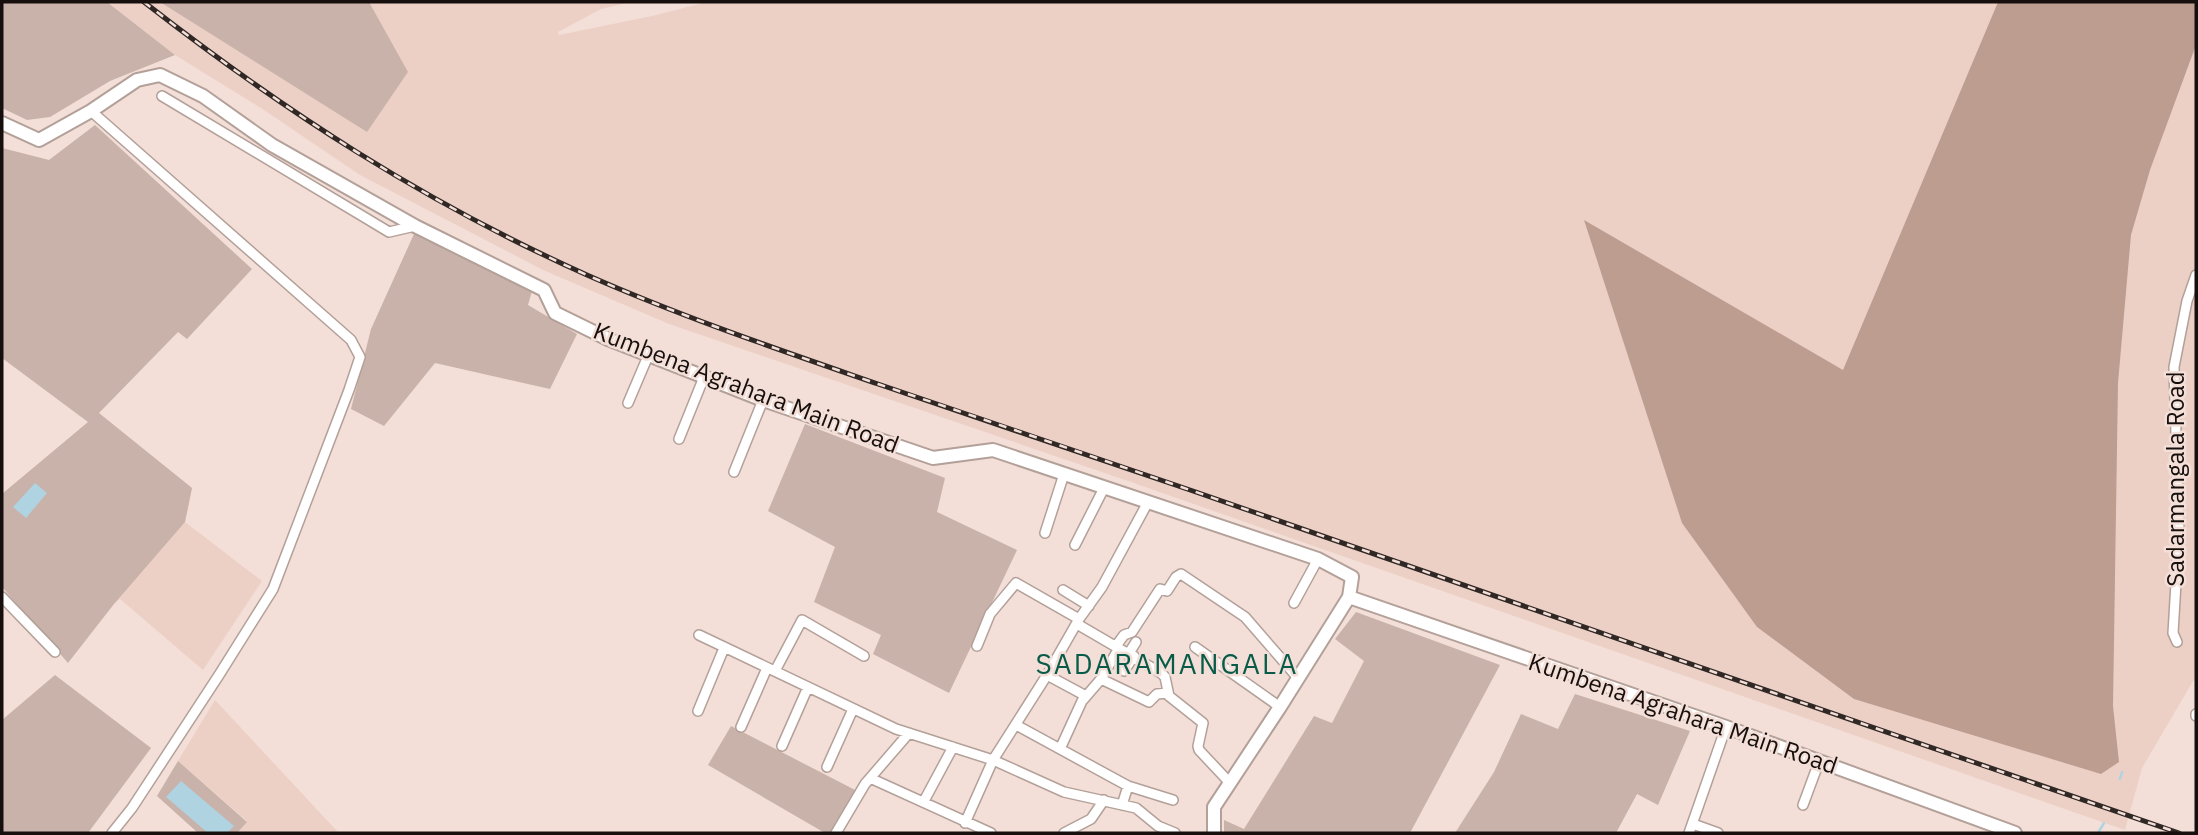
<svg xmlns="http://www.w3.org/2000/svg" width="2198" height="835" viewBox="0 0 2198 835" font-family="'IBM Plex Sans',sans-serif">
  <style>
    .built { fill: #ecd0c6 }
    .green { fill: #c8b2aa }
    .forest { fill: #be9d91 }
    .water { fill: #b0d3e1 }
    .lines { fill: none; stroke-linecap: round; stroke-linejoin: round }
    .stream { stroke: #b0d3e1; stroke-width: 2.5 }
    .street-casing { stroke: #b3a099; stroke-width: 12 }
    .secondary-casing { stroke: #b3a099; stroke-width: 16 }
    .street { stroke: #fff; stroke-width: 9 }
    .secondary { stroke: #fff; stroke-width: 12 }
    .rail-casing { stroke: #302825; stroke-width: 5 }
    .rail { stroke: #f3dfd7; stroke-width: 2.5; stroke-dasharray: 8; stroke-linecap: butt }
    .labels { text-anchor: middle; stroke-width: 5; stroke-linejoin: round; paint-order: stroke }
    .street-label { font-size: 24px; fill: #160f0d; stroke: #f3dfd7 }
    .quarter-label { font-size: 28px; letter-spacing: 2px; fill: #075b48; stroke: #f3dfd7 }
  </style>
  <rect width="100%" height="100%" fill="#f3dfd7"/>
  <!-- built -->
  <path class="built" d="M107,2h524l-30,7 -43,23 1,3 93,-19 55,-14h1489v674l-54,92 -17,62 -997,-349 -459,-157 -126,-54 -183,-95 -99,-67 -86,-53z
    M99,414l93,74 -7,34 77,59 -59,89 -83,-71 -6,5 -112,-110z
    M215,700l122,131 -2,2h-98l10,-12 -69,-60z"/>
  <!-- green -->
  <path class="green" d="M2,2h105l68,53 -65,26 -60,36 -23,3 -25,-12z
    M160,2h209l39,70 -41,60z
    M95,125l157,144 -65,70 -9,-7 -79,81 93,75 -7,34 -71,82 -46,59 -66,-76v-93l86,-72 -86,-64v-210l47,12z
    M414,234l118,57 -4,14 49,29 -27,55 -115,-26 -51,63 -33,-17 20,-80z
    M805,424l140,54 -8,34 80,38 -68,143 -76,-39 8,-19 -67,-33 21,-55 -67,-36z
    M1356,612l144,53 -90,168h-186v-13l20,9 70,-113 18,7 32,-62 -29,-22z
    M55,675l96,73 -63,85h-86v-113z
    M1575,694l115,37 -32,74 -21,-11 -21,39h-161l39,-61 27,-58 37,15z
    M731,726l126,65 -26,42h-6l-117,-68z
    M178,761l69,61 -10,11h-39l-41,-37z"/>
  <!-- forest -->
  <path class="forest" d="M1998,2h198v43l-46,125 -19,65 -13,148 -5,323 6,56 -18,12 -247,-75 -97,-72 -75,-104 -98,-303 259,150z"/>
  <!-- water -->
  <path class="water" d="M35,483l12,10 -21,25 -13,-11z
    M181,781l53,45 -7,7h-19l-42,-36z"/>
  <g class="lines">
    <!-- stream -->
    <path class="stream" d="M2120,779l2,-7
      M2098,833l6,-10"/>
    <!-- street casing -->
    <g class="street-casing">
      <path id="street" d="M162,96l227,136 26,-6
        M91,111l260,229 9,17 -11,33 -76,199 -54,86 -87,133 -20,25
        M628,403l20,-47
        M679,439l25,-62
        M734,472l29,-72
        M1045,533l19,-59
        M1075,545l29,-57
        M1063,590l26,16
        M2,597l53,55
        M1294,603l24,-44
        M1077,624l84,49 4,4 4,19 34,27 -5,23 1,4 31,33
        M699,635l197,94 97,31 71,32 72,16 22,18 17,7
        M2177,642l-4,-9 6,-100 -5,-166 13,-66 9,-26
        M977,646l13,-32 26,-31 63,36
        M1116,646l8,-11 8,-3 28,-43 7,2 9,-14 5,-3 64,43 53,61
        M1195,647l85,60
        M1129,653l7,-11
        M775,671l27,-51 62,36
        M1124,671l10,-15
        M1047,675l39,21
        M1101,679l48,23 8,-8 11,-1
        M698,711l26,-63
        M2196,714v2
        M1016,725l112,61 -6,19
        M741,727l26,-59
        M782,746l26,-59
        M1060,749l22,-48 19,-22 18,-31
        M827,767l26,-58
        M870,778l121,55
        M1128,786l45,14
        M924,801l29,-54
        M1803,805l16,-43
        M965,823l28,-63 54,-85 32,-56 23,-32 46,-85
        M1693,824l25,9
        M836,833l29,-49 44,-51
        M1064,833l27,-14 13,-19
        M1689,833l37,-106"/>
    </g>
    <!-- secondary casing -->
    <g class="secondary-casing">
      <path id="secondary" d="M2,123l37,17 52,-29 46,-31 23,-5 43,21 69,49 143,81 129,64 11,23 53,26 155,61 170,58 60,-8 325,109 34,18 -3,20 -69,110 -66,100v26
        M1349,597l377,130 289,106"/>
    </g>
    <!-- street -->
    <use href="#street" class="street"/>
    <!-- secondary -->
    <use href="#secondary" class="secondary"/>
    <!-- rail casing -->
    <g class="rail-casing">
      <path id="rail" d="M144,2c140,109 280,200 443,273 95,42 193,75 291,109 105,35 210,71 315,107 329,114 657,229 986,342"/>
    </g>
    <!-- rail -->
    <use href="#rail" class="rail"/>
  </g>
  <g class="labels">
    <!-- street labels -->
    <g class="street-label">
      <text transform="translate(746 388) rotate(21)" y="8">Kumbena Agrahara Main Road</text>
      <text transform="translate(2176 479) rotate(-90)" y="8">Sadarmangala Road</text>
      <text transform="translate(1683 714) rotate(19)" y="8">Kumbena Agrahara Main Road</text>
    </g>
    <!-- quarter labels -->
    <g class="quarter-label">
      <text x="1167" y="674">SADARAMANGALA</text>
    </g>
  </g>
  <!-- border -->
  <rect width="2198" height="835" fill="none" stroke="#160f0d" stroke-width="7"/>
</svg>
